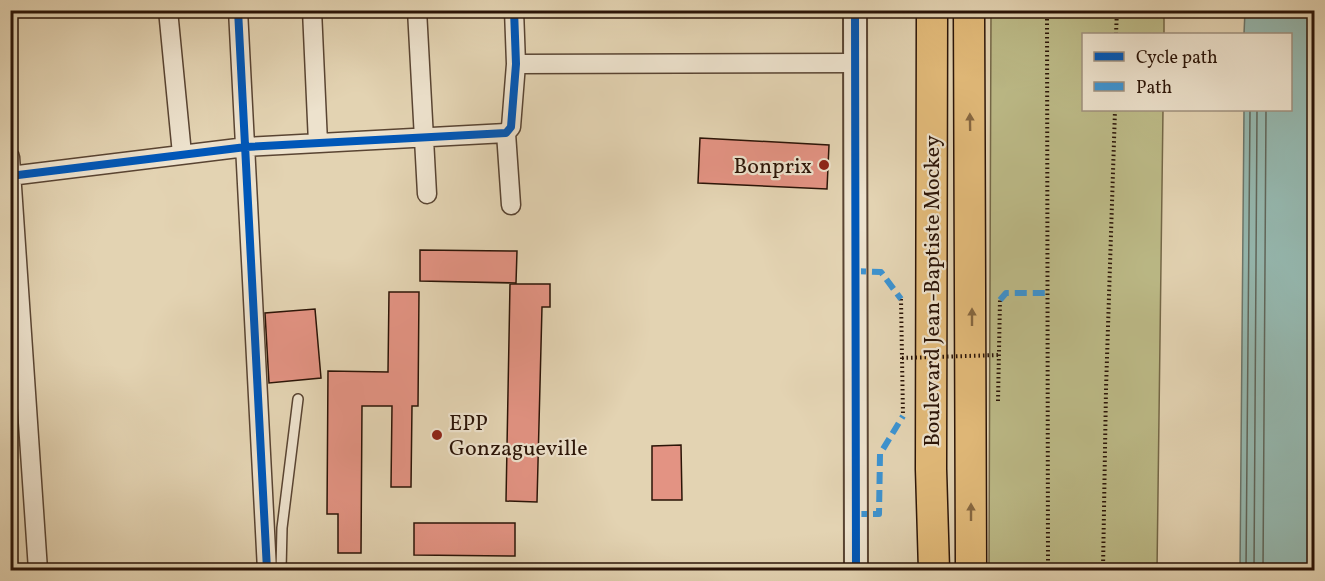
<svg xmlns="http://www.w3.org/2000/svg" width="1325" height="581" viewBox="0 0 1325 581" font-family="Vollkorn,serif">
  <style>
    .green { fill: #bcba87; stroke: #746747; stroke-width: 1.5 }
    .water { fill: #95b7ae; stroke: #6b766b; stroke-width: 1.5 }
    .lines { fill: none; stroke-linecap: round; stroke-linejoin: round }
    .shore { stroke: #60665a; stroke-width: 1.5 }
    .building { fill: #e39383; stroke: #2b1407; stroke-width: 1.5 }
    .service-casing { stroke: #594432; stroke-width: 12 }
    .minor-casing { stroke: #594432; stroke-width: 21 }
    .tertiary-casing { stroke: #594432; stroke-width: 26 }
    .trunk-casing { stroke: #2b1407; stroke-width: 33 }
    .path { stroke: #2b1407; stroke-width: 4; stroke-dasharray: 1.5 3; stroke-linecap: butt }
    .service { stroke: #ede2cd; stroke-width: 9 }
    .minor { stroke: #ede2cd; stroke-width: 18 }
    .tertiary { stroke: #ede2cd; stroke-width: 22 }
    .trunk { stroke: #e2ba79; stroke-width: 30 }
    .path-bridge { stroke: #2b1407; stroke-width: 4; stroke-dasharray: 1.5 3; stroke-linecap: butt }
    .quiet { stroke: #3c93d1; stroke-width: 6; stroke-dasharray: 12 6; stroke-linecap: butt }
    .cycleway-casing { stroke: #ede2cd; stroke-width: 11 }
    .cycleway { stroke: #0057b8; stroke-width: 8 }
    .oneway { fill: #866740 }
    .poi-dot { fill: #8f2418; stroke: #ede2cd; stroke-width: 2 }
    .labels { text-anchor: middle; stroke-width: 4.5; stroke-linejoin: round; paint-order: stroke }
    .poi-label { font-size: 22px; fill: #2b1407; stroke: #ede2cd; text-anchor: end }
    .street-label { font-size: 22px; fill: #2b1407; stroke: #ede2cd }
  </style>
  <rect width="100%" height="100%" fill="#e3d3b2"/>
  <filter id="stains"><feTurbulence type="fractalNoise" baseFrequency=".00333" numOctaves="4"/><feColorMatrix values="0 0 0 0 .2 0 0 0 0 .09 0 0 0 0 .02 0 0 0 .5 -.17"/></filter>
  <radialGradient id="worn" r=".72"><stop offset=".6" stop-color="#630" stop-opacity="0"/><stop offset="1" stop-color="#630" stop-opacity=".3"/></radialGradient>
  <!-- green -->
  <path class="green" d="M991,11h173v23h-80v76h79l-6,460h-168z"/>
  <!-- water -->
  <path class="water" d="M1245,11h69v559h-74l4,-460h46v-76h-46z"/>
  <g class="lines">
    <!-- shore -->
    <path class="shore" d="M1246,570l4,-460
      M1254,570l3,-460
      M1263,570l3,-460"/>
  </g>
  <!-- building -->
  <path class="building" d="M700,138l129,7 -2,44 -129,-6z
    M420,250l97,1 -1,32 -96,-2z
    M510,284h40v23h-8l-5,195 -31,-1z
    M389,292h30l-1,114h-6l-1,81h-20l1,-81h-30l-1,147h-23v-39h-11l1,-143 60,1z
    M315,309l6,69 -52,5 -4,-70z
    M681,445l1,55h-30v-54z
    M414,523h101v33l-101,-1z"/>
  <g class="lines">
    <!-- service casing -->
    <g class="service-casing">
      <path id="service" d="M281,570l1,-42 16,-129"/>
    </g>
    <!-- minor casing -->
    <g class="minor-casing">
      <path id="minor" d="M168,10l14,144
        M238,10l29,560
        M312,10l6,133
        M417,10l10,184
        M516,64l339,-1
        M506,133l5,72
        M10,157l28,413
        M10,176l236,-29 260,-14 5,-6 5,-63 -2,-54"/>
    </g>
    <!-- tertiary casing -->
    <g class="tertiary-casing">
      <path id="tertiary" d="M855,10l1,560"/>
    </g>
    <!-- trunk casing -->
    <g class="trunk-casing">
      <path id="trunk" d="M932,10l-1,459 3,101
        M969,10l2,560"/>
    </g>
    <!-- path -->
    <path class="path" d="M1047,10l1,560
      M1116,34l1,-24
      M901,299l2,117
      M998,401l2,-101
      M1103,570l3,-181 9,-279"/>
    <!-- service -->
    <use href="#service" class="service"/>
    <!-- minor -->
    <use href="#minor" class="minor"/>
    <!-- tertiary -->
    <use href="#tertiary" class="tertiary"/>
    <!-- trunk -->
    <use href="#trunk" class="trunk"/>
    <!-- path-bridge -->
    <path class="path-bridge" d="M902,358l97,-3"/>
    <!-- quiet -->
    <path class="quiet" d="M854,271l27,1 20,27
      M1000,300l6,-7h42
      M855,514h24l1,-60 23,-38"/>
    <!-- cycleway casing -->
    <g class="cycleway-casing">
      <path id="cycleway" d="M238,10l29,560
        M855,10l1,560
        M10,176l236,-29 260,-14 5,-6 5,-63 -2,-54"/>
    </g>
    <!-- cycleway -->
    <use href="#cycleway" class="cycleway"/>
  </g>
  <!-- one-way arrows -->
  <defs><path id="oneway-solid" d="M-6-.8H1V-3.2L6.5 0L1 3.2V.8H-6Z" transform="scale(1.5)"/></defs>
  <g class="oneway">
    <use href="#oneway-solid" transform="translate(970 122) rotate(-91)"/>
    <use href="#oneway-solid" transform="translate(972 317) rotate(-90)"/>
    <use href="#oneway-solid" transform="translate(971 512) rotate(-90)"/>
  </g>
  <!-- markers -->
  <g class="poi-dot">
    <circle cx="824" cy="165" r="6"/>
    <circle cx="437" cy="435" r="6"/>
  </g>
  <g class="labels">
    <!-- poi labels -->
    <g class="poi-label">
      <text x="812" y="173">Bonprix</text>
      <text x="449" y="430" text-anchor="start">EPP<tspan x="449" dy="25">Gonzagueville</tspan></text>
    </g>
    <!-- street labels -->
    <g class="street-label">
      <text transform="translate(931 291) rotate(-90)" y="8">Boulevard Jean-Baptiste Mockey</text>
    </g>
  </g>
  <!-- margin -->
  <rect width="1325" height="581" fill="none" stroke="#e3d3b2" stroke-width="36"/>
  <rect x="12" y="12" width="1301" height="557" fill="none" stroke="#2b1407" stroke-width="3"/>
  <rect x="18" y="18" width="1289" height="545" fill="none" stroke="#2b1407" stroke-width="1.5"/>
  <!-- legend -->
  <rect x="1082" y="33" width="210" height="78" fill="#ede2cd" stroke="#9f907e" stroke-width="1.5"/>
  <rect x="1094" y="52" width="30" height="9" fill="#0057b8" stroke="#9f907e" stroke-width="1.5"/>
  <text x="1136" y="63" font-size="18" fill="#2b1407">Cycle path</text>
  <rect x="1094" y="82" width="30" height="9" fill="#3c93d1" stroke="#9f907e" stroke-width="1.5"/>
  <text x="1136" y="93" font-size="18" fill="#2b1407">Path</text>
  <rect width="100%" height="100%" filter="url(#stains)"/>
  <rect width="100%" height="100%" fill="url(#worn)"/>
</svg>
